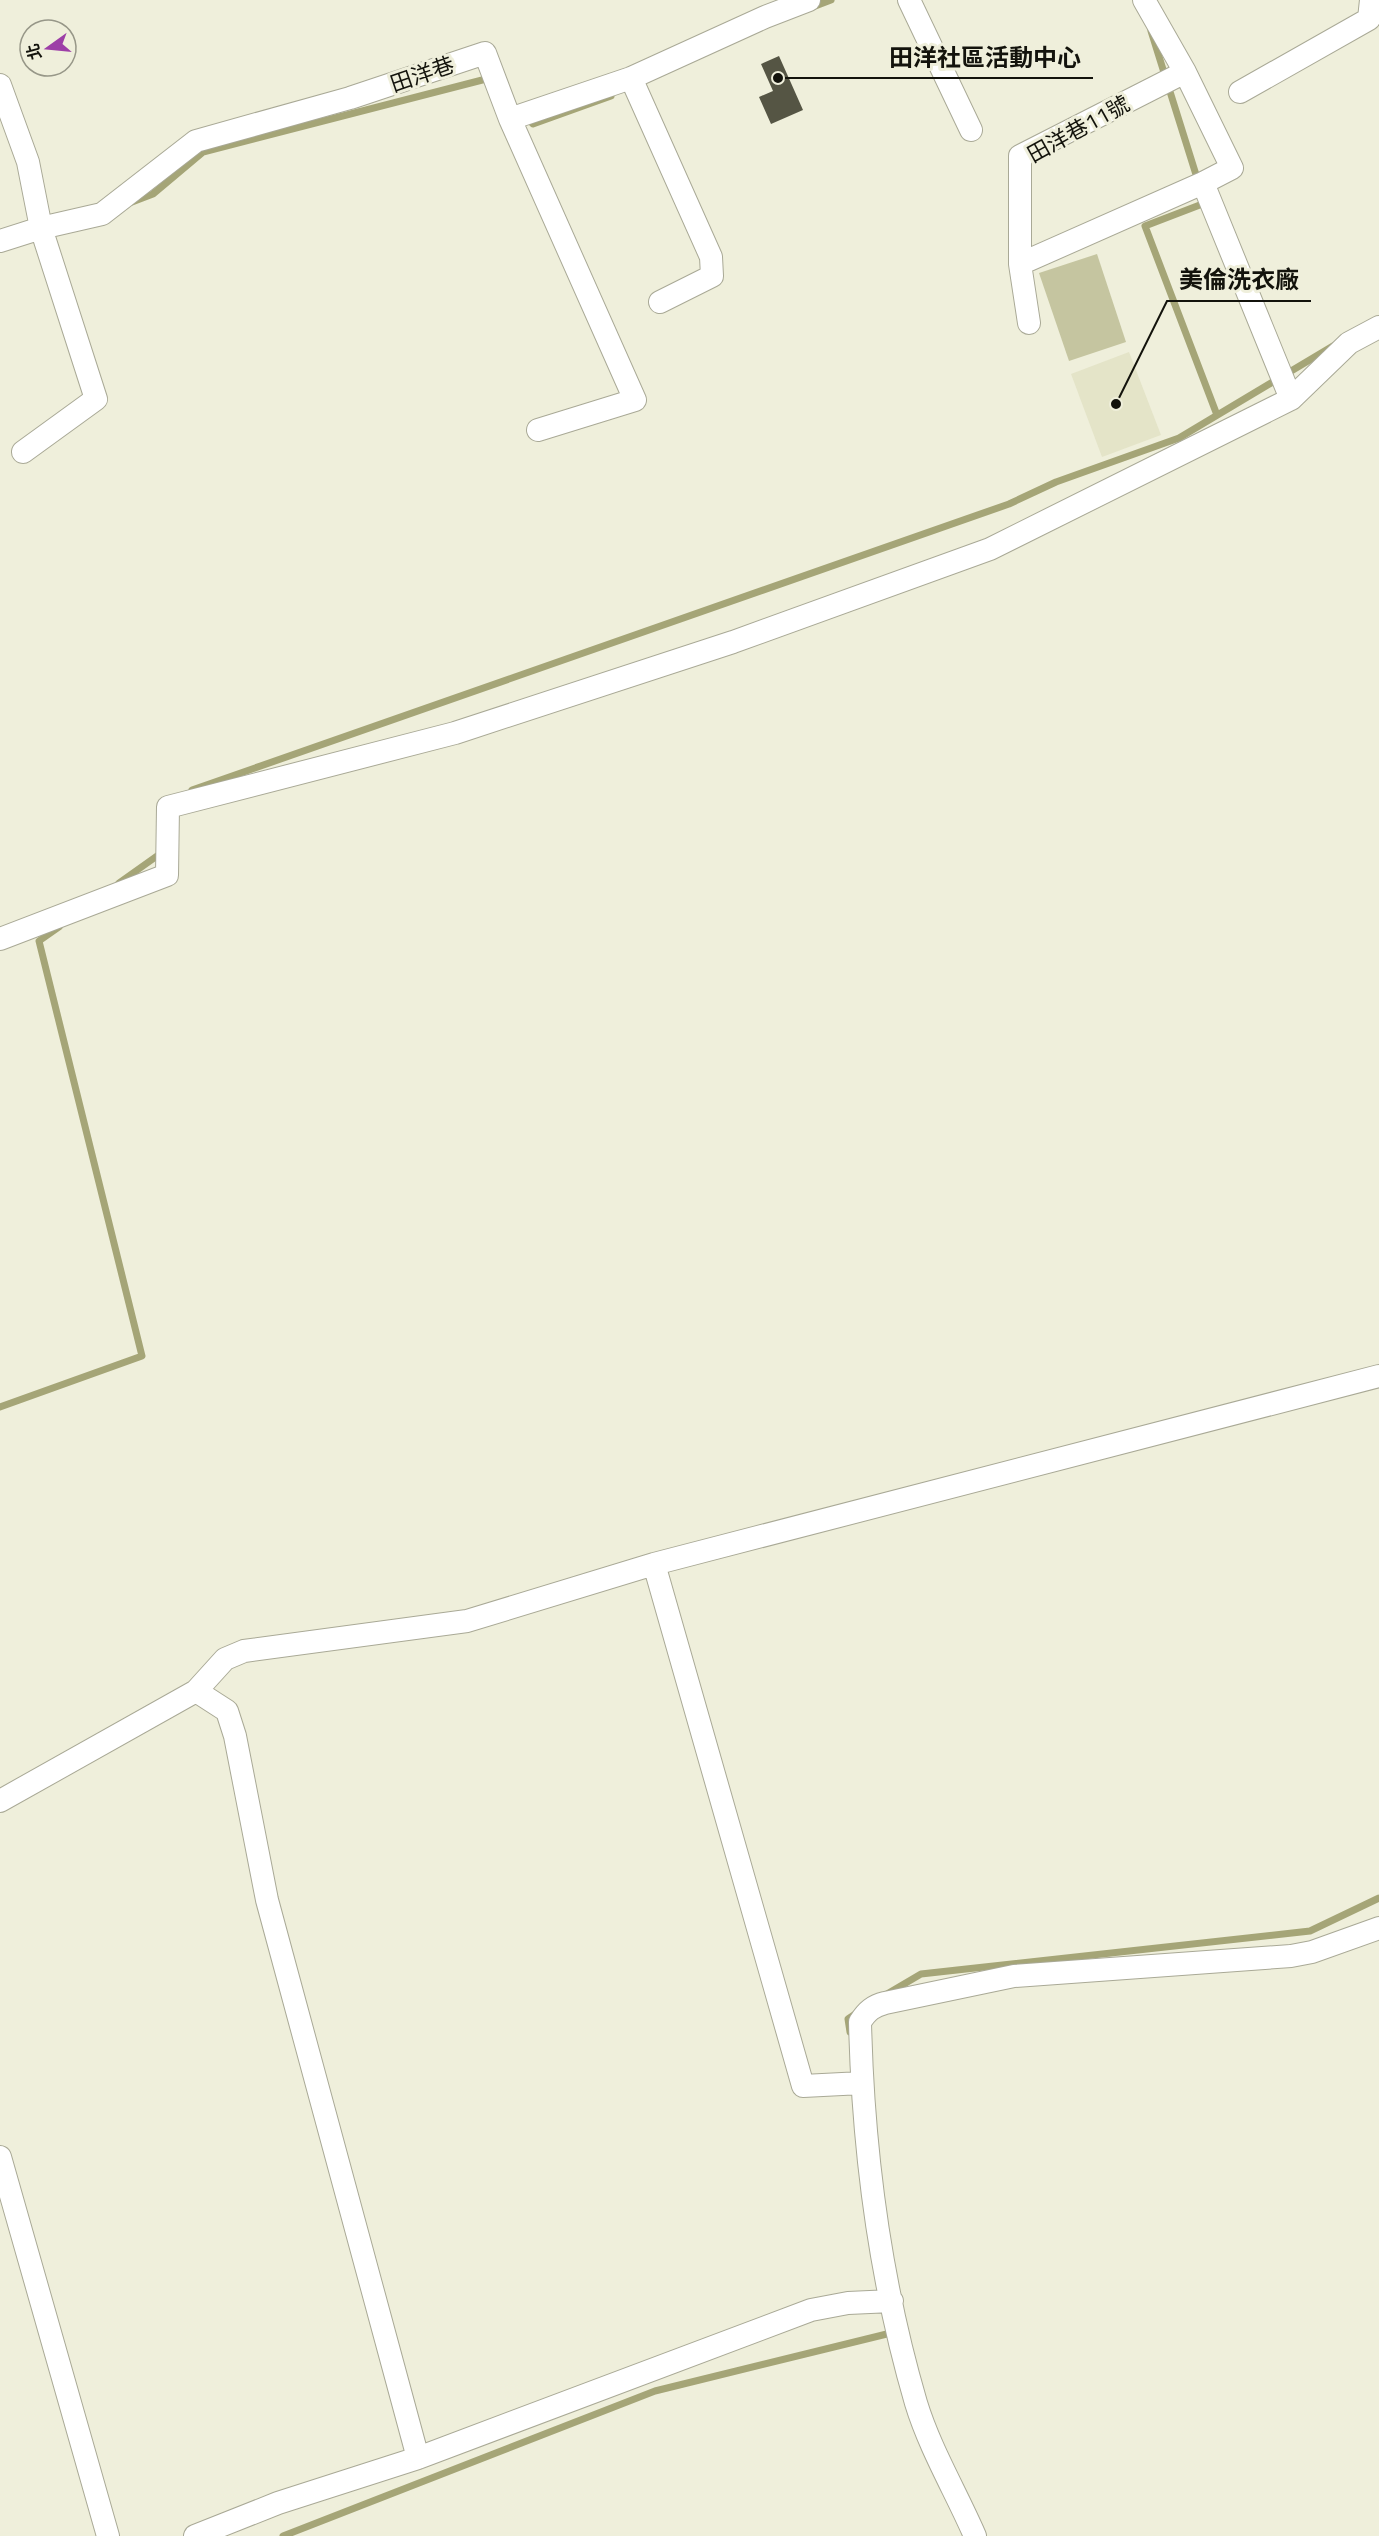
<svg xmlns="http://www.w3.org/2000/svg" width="1379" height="2536" viewBox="0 0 1379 2536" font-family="'Titillium Web','Noto Sans TC',sans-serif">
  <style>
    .built { fill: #e4e4c8 }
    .green { fill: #c5c5a0 }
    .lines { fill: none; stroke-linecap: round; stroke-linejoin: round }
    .stream { stroke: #a5a577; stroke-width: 7 }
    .building { fill: #554 }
    .minor-casing { stroke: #a9a996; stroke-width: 24 }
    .minor { stroke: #fff; stroke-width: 22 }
    .labels { text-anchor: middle; stroke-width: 6; stroke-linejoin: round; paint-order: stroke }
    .street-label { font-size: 22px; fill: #13130c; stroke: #efefdb }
    .leader { fill: none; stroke: #13130c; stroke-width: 2 }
    .callout-dot { fill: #13130c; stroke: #efefdb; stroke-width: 2 }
    .callout-label { font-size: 24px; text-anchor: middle; font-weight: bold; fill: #13130c; stroke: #efefdb; stroke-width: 6; stroke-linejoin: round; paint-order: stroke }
  </style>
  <rect width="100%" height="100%" fill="#efefdb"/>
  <!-- built -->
  <path class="built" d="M1129,352l32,83 -59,22 -31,-83z"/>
  <!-- green -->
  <path class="green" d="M1097,254l29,88 -57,19 -30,-88z"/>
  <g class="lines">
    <!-- stream -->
    <path class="stream" d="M810,8l21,-8
      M1151,31l47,150
      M526,117l7,7 78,-28
      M132,202l21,-8 50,-42 287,-74
      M1205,203l-60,23 72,189
      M192,790l817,-286 47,-22 123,-44 154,-92
      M119,883l45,-32
      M0,1407l142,-51 -103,-415 20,-14
      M887,1994l34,-20 389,-43 69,-33
      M850,2032l-2,-13 9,-6
      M283,2536l372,-145 240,-59"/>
  </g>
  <!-- building -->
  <path class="building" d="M779,56l24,54 -32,14 -12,-27 14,-6 -12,-27z"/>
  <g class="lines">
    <!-- minor casing -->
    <g class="minor-casing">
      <path id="minor" d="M909,0l62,130
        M1144,0l41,72 47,96 -29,15 88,216
        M631,78l80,179 1,19 -52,26
        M0,85l28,77 13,66 55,171 -73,53
        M1240,92l129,-73 2,-19
        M510,119l125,281 -97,30
        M0,241l41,-13 61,-14 94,-73 154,-43 135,-45 25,66 121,-41 134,-61 44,-17
        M1020,264l183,-81
        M1029,323l-9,-59v-108l165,-84
        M0,939l167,-64 1,-68 287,-74 278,-91 257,-93 301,-150 58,-56 30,-16
        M654,1564l149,522 59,-3
        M196,1691l31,20 8,25 32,164 151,558
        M0,1801l196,-110 29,-32 19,-8 223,-30 187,-57 725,-188
        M0,2157l108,379
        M195,2536l83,-33 140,-45 393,-148 37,-7 44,-2
        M975,2536c-19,-44 -45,-87 -59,-133 -36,-123 -53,-254 -56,-381 7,-11 13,-16 25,-19l129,-27 277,-20 21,-4 67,-24"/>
    </g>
    <!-- minor -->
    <use href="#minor" class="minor"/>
  </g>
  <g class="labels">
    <!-- street labels -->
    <g class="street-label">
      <text transform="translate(422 74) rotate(-19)" y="8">田洋巷</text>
      <text transform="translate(1078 129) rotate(-29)" y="8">田洋巷11號</text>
    </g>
  </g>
  <!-- callouts -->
  <path class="leader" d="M778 78L877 78H1093M1116 404L1167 301H1311"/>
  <g class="callout-dot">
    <circle cx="778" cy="78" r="6"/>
    <circle cx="1116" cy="404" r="6"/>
  </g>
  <g class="callout-label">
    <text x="985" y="66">田洋社區活動中心</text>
    <text x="1239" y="288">美倫洗衣廠</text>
  </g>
  <!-- north arrow -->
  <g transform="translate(48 48) rotate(255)"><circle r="28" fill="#efefdb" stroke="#979788" stroke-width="1.5"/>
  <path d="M0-4.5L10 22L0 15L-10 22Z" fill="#9d3fa7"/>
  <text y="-9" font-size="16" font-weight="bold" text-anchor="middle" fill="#13130c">北</text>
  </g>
</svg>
